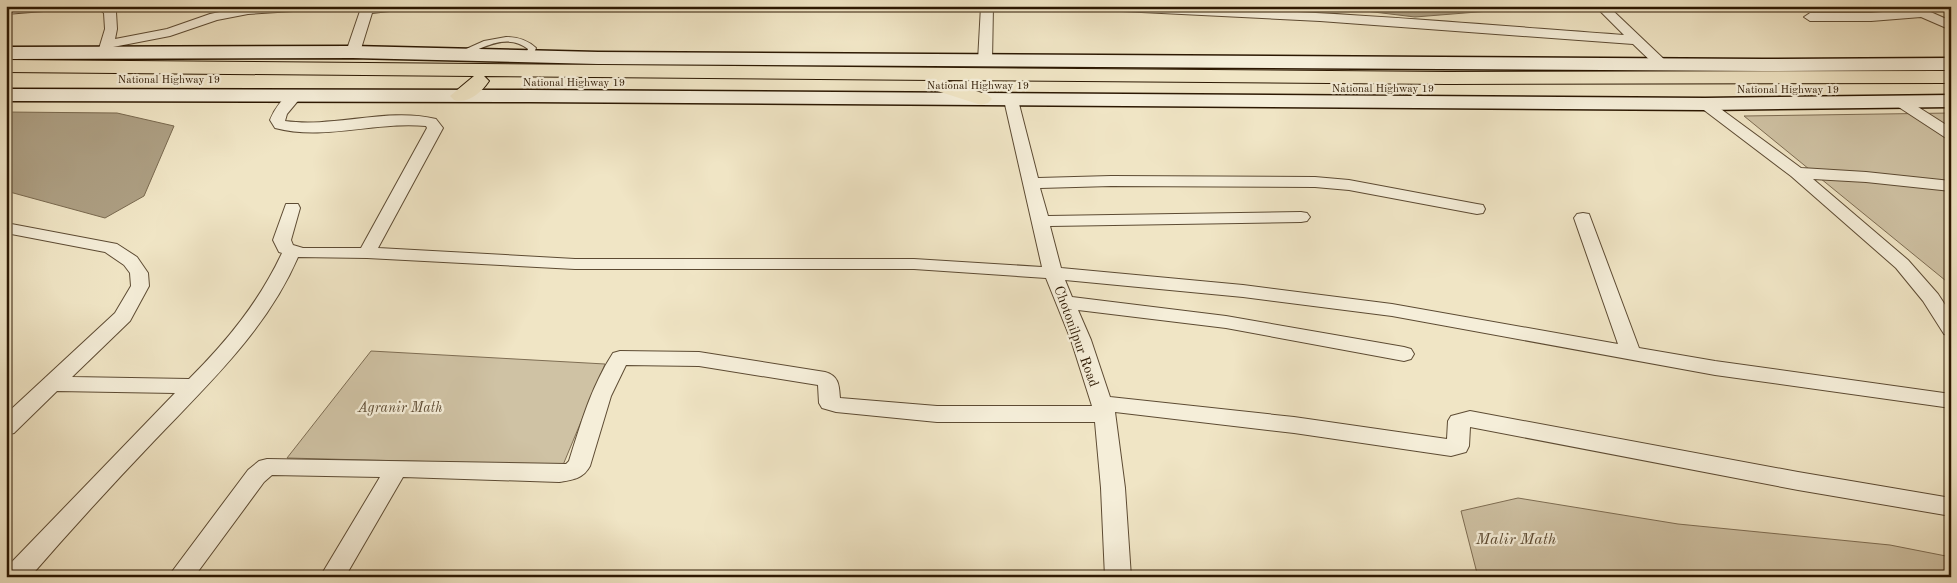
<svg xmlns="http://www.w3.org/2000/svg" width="1957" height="583" viewBox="0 0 1957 583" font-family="'Old Standard TT',serif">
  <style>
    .green { fill: #cfc2a4; stroke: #7e6d53 }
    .water { fill: #ad9f83; stroke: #79694f }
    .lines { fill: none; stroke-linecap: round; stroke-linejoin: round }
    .lane-casing { stroke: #5d4b33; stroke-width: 2 }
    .street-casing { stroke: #5d4b33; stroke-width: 2 }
    .secondary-casing { stroke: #2c1802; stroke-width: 3 }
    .highway-casing { stroke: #2c1802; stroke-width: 2 }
    .lane { fill: #f5eed9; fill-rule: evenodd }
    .street { fill: #f5eed9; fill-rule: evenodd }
    .secondary { fill: #f5eed9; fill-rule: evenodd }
    .highway { fill: #f0e5c5; fill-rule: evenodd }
    .labels { text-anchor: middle; stroke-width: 4.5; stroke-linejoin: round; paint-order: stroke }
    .far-street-label { font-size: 11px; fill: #2c1802; stroke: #f5eed9 }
    .street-label { font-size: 14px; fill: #2c1802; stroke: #f5eed9 }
    .park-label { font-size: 14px; font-style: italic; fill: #5d4b33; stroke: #f5eed9 }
    .near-park-label { font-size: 16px; font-style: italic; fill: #5d4b33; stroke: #f5eed9 }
  </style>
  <rect width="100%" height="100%" fill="#f0e5c5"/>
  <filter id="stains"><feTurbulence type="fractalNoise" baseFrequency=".004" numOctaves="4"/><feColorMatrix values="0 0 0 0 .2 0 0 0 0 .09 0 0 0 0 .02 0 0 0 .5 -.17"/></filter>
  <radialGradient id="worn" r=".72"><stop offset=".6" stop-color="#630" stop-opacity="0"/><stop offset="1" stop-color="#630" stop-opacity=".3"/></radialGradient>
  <!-- green -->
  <path class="green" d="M1951,113v172l-207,-169z
    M371,351l234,13 -42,101 -276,-7z
    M1518,498l160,26 212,21 61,12v20h-473l-17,-66z"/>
  <!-- water -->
  <path class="water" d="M1324,6h179l-1,4 -87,7z
    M6,112l111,1 57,13 -30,70 -39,22 -99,-27z"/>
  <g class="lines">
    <!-- lane casing -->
    <g class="lane-casing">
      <path id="lane" d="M506,37c12,0 21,3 30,11l-4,10h-6l-1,-2 3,-7c-28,-22 -60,13 -73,5l29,-13z"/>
    </g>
    <!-- street casing -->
    <g class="street-casing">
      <path id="street" d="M6,6h56l-6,4 -50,4z
        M95,6h15l6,6 1,17 -2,10 52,-10 43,-15 38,-8h156l-6,4 -26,3 -12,39 -7,4 -7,-4 14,-41h-67l-45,3 -31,6 -47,16 -57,11 -3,8 -5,1 -7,-4 7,-23 -1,-16z
        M981,6h12l-1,55 -7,4 -7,-4z
        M1095,6c177,0 353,16 529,29l-29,-29h13l61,58 -7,4 -5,-1 -24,-23 -313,-23 -219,-11z
        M1906,6h11l34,15v9l-30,-13 -50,4h-61l-6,-4 6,-4h61l36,-3z
        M295,92l5,1 2,3 -15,18 -2,7c50,7 102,-14 151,-2l7,9 -65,120 197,11h339l128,8 -38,-167 2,-3h10l2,3 20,78 73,-2 204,1 34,3 128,24 6,1 2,4 -2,4 -6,1 -128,-24 -34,-3 -204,-1 -71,2 8,28 253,-4 6,1 3,4 -3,4 -6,1 -251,4 11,42 182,17 149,19 226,40 -44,-126 3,-4 6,-1 6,1 50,134 76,13 236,33v14l-236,-33 -323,-59 -149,-19 -178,-17 7,17 154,19 178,31 7,2 3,5 -3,5 -7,2 -178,-33 -148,-18 13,30 19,57 184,20 153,22 1,-18 3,-5 19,-5 328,61 153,26v18l-153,-26 -328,-63 -1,19 -3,6 -15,4 -157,-23 -179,-21 10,76 6,89h-26l-4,-89 -6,-66h-158l-101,-10 -14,-4 -3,-5 -1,-18 -119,-19 -73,-1 -15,31 -21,70c-7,13 -18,14 -31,16l-156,-5 -58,100h-25l60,-100 -108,-2 -8,7 -70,95h-26l80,-107 11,-9 8,-2 299,5 3,-3c12,-38 22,-74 44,-108l7,-2 79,1 126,20c14,4 14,13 15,26l97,8h155l-21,-66 -25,-62 -132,-9h-339l-208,-11 -69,-1c-32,74 -91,128 -145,185 -42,44 -83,89 -123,135h-24v-9l169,-175 -118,-2 -43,42 -8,2v-21l109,-101 16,-27 -1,-13 -6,-8 -19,-13 -99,-19v-10l111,21 20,13 11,16 1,13 -19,35 -58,56 117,2c38,-38 70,-77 93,-126l-3,-1 -6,-12 13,-36h12l2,4 -9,32 2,5 10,3h58l66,-120 -1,-2c-50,-5 -102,15 -151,2l-5,-8c4,-10 14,-26 25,-28z
        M1899,97l5,1 47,30v12l-5,-2 -52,-34 -2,-3 2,-3z
        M1705,100l5,1 91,67 65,4 85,9v10l-85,-9 -53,-3 95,81 30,34 13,20v22l-7,-2 -21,-33 -27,-33 -105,-92 -91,-69 -2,-3 2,-3z"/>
    </g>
    <!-- secondary casing -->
    <g class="secondary-casing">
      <path id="secondary" d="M353,46l245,6 1164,7 189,-1v12l-189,1 -1164,-7 -245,-6 -347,1v-12z
        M6,89l524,1 1175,8 246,-3v12l-246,3 -1175,-8 -524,-1z"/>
    </g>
    <!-- highway casing -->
    <g class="highway-casing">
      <path id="highway" d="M6,60l1441,12 504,-1v12l-504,1 -504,-4 45,15 4,4 -4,4 -7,2 -50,-16 -3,-4 6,-5 -450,-4 5,5c-8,12 -21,23 -35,19l-4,-4 24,-20 -468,-4z"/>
    </g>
    <!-- lane -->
    <use href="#lane" class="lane"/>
    <!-- street -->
    <use href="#street" class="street"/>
    <!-- secondary -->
    <use href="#secondary" class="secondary"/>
    <!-- highway -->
    <use href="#highway" class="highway"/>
  </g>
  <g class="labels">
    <!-- far-street labels -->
    <g class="far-street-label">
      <text x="169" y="83">National Highway 19</text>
      <text x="574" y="86">National Highway 19</text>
      <text x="978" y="89">National Highway 19</text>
      <text x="1383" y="92">National Highway 19</text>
      <text x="1788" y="93">National Highway 19</text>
    </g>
    <!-- street labels -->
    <g class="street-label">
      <text transform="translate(1077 336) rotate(70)" y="5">Chotonilpur Road</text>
    </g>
    <!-- park labels -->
    <g class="park-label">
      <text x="400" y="412">Agranir Math</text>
    </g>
    <!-- near-park labels -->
    <g class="near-park-label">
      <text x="1516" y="544">Malir Math</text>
    </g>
  </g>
  <!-- margin -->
  <rect width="1957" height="583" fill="none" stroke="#f0e5c5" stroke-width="25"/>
  <rect x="8" y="8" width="1942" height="568" fill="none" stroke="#2c1802" stroke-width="2.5"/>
  <rect x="12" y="12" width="1932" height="558" fill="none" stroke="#2c1802"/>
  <rect width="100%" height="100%" filter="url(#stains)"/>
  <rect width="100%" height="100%" fill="url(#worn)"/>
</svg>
